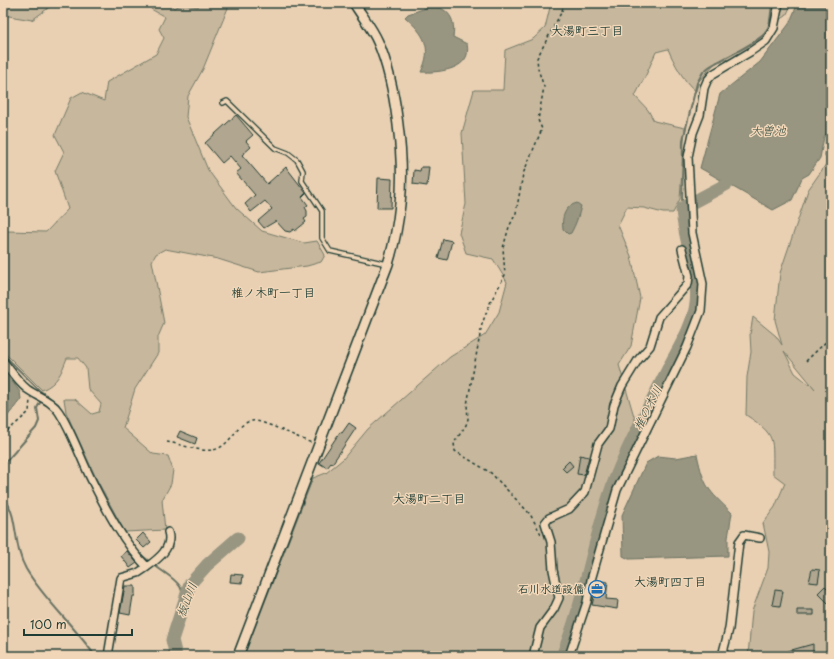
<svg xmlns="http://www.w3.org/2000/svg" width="834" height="659" viewBox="0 0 834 659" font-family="'Playpen Sans','Klee One',sans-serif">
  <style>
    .green { fill: #c7b79d; stroke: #737a68; fill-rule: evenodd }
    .water { fill: #989580; stroke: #687262 }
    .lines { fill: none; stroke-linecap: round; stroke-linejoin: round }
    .stream { stroke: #687262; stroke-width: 2 }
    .river { stroke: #989580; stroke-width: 13 }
    .building { fill: #b1a690; stroke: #1f3d34 }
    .service-casing { stroke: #1f3d34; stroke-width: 6 }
    .minor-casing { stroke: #1f3d34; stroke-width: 10 }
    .tertiary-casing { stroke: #1f3d34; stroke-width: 12 }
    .path { stroke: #1f3d34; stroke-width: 1.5; stroke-dasharray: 3 3; stroke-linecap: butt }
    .service { stroke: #f1d6b8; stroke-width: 3.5 }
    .minor { stroke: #f1d6b8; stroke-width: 7 }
    .tertiary { stroke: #f1d6b8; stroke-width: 9 }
    .labels { text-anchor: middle; stroke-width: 3; stroke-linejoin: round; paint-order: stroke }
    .poi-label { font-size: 11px; font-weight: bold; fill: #1f3d34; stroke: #f1d6b8; text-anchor: end }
    .neighbourhood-label { font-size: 12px; font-weight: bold; fill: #1f3d34; stroke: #f1d6b8 }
    .water-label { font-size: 12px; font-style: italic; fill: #314a3f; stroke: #f1d6b8 }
  </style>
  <rect width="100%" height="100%" fill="#e9d0b3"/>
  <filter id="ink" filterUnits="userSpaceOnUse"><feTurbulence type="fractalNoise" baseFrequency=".025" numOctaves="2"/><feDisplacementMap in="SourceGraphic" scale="8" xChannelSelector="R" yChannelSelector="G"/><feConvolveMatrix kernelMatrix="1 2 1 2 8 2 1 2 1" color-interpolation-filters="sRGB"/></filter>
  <g filter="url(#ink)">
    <!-- green -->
    <path class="green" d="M3,3h52l-23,17 -29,-5z
      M153,3h15l6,5 9,-4 15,3 2,-4h30l-27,66 -15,27 -2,21 22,53 28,38 26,23 42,12 13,-2 8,14 -4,7 -14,4 -48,6 -41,-13 -53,-10 -9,5 -4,7 12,62 -6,14v16l-23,36 -12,39 30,26 15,2 5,14 -2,14 -9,16 3,30 -40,2 -28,-52 -31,-68 -2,-13h11l17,15 7,-2 2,-8 -13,-15 -2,-21 -8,-10h-11c-6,15 -9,25 -25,32l-39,-39v-117l4,-3 39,1 22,-23 -13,-38 9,-19 -9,-17 16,-37 11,-6 22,9 3,-19 49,-28 8,-16 -5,-9 6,-12 -14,-8z
      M551,3h241l-6,13 -19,12 -7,14 -20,15 -24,5 -17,19 -3,10c-11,-7 -23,-30 -28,-42l-12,3 -10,23 -11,21 13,14 6,11 31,7 -5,71 -7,14h-10l-19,-5 -17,-1 -9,18 13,31 9,42 -9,48 -12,19 17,58 -37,94 -24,94 -16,45h-315l69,-178 13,-5 17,-14 25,-30 82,-72 35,-22 14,-23 8,-30 -14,-23 -27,-6 -7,-20 7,-29 -4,-71 12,-43h29l2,-40 28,-11 12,-11z
      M831,131v25h-6l1,-18z
      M831,157v499h-83l4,-45 16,-43 1,-16 -6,-29 12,-16 10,-24 -12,-9c-1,-35 5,-38 -27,-59l1,-38 4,-25 -1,-18 3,-17 23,19 6,9 -7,-25 5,-47 28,-83zM784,351l31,38 -20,-16z"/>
    <!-- water -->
    <path class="water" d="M798,3h33v123l-7,11 -4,21 -11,16 -7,4 -10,22 -19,10 -73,-42 20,-74 40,-32 29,-38z
      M432,6c17,2 24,14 21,31l14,7c6,25 -27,29 -46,28 12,-25 3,-38 -16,-55l3,-3z
      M577,203l4,3c-2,9 -5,18 -10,27l-3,1 -5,-5c-2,-12 2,-23 14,-26z
      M3,369l17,23 1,7 -18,23z
      M697,454c7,33 11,36 35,59l-4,25v18l-99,3 -6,-3 -1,-41 24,-52 12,-7 18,2z"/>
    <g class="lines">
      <!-- stream -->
      <path class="stream" d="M682,208l1,-68 14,-57 6,-11 6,-5c12,-8 51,-25 58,-36 4,-9 4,-19 5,-28
        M3,354l36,36 19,14 4,7
        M3,465l33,-37 3,-7 -2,-13 4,-7
        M3,493c4,8 8,16 10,25 4,18 4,35 13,51 19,32 48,56 69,87
        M139,553l11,9
        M154,565c20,15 35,19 27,47"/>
      <!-- river -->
      <path class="river" d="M176,656l-4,-16 18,-56 17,-19 31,-27
        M562,656c24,-57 31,-119 53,-177 15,-39 36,-76 55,-114 10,-19 23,-40 26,-61 4,-32 -13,-64 -14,-96l45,-24"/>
    </g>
    <!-- building -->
    <path class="building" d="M236,115l17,20 -7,6 5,6 -9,8 25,29 19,-17 20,26 -4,4 6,8 -3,2 2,4v6l-3,2 2,3 -11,9 -1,-2 -4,3 -5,-1 -9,-10 -12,7 -6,-7 14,-12 -7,-8 -14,11 -6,-8 10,-9 -19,-22 5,-4 -11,-13 -8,7 -17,-20z
      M421,167h8l-2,19 -14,-2 1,-14 6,1z
      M378,178l14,1 -1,29h-14z
      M443,239l9,2 -5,19 -9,-2z
      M349,423l7,5 -24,36 -1,-1 -4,5 -8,-5 21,-31 2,1z
      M180,431l17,7 -2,6 -18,-7z
      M580,455l9,2 -5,18 -7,-1z
      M569,461l4,5 -7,6 -4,-4z
      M143,533l8,9 -7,6 -8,-8z
      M127,551l10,12 -7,5 -9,-12z
      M812,569l8,1 -2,13 -9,-1z
      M231,574l12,1 -1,8 -12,-1z
      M602,581l6,1 -2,17 12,1 -1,9 -25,-4 3,-13 5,1z
      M125,586h10v10h-2l-3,19 -10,-2z
      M825,586l6,6v14l-13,-13z
      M775,590l8,1 -3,15 -8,-1z
      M797,610h17v5h-17z
      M813,644v12h-24l-1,-5z"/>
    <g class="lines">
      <!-- service casing -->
      <g class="service-casing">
        <path id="service" d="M223,103l4,-2 48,47 13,5 9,7 6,11 -1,10 20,30v27l8,13 57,13"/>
      </g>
      <!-- minor casing -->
      <g class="minor-casing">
        <path id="minor" d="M3,361c7,9 15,21 24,28 11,8 24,11 32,23 14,22 22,48 34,71 15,30 31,60 54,84l-9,6 -17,5 -13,78
          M147,567c11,-8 26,-19 21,-35
          M3,654v2
          M533,656l7,-28 14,-19 5,-11 -6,-28 -2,-28 -6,-19 4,-5 20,-9 16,-17 13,-48 11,-15 5,-24 8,-19 16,-26 12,-14 9,-29 29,-33 1,-8 -7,-27
          M569,656l18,-54 4,-22 26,-90 70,-143 14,-36 2,-27 -11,-51 -4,-76 5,-24 7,-18 4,-27 3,-7 6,-7 37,-22 16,-11 8,-13 5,-25
          M722,656l7,-27 10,-87 5,-7 16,3"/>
      </g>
      <!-- tertiary casing -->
      <g class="tertiary-casing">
        <path id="tertiary" d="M238,656l150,-392c6,-19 10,-40 12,-60 5,-44 -4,-121 -22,-162 -6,-14 -16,-26 -24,-39"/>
      </g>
      <!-- path -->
      <path class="path" d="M806,361l25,-24
        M3,435l26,-23 1,-13
        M167,442c13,2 33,10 45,8 19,-2 23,-27 40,-29 10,-2 48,18 60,22
        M541,534l-11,-20 -39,-41 -36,-22 -1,-8 12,-18 2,-6 -1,-14 15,-81 8,-21 15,-28 -2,-27 6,-21 7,-14 7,-39 19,-45 -4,-9 6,-33 -6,-18 -1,-11 25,-47 2,-8"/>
      <!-- service -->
      <use href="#service" class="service"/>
      <!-- minor -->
      <use href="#minor" class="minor"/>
      <!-- tertiary -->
      <use href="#tertiary" class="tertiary"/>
    </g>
  </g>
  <!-- icons -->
  <defs>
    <g id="office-ring" transform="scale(0.9)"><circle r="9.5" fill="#f1d6b8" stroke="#1f6fb2" stroke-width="1.5"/><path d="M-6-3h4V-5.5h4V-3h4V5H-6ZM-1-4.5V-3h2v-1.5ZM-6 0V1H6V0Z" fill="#1f6fb2"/></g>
  </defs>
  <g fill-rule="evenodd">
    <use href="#office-ring" x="597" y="589"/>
  </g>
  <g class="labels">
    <!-- poi labels -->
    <g class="poi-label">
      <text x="584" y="593">石川水道設備</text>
    </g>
    <!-- neighbourhood labels -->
    <g class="neighbourhood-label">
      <text x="587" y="35">大湯町三丁目</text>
      <text x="273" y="297">椎ノ木町一丁目</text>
      <text x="429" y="503">大湯町二丁目</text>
      <text x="670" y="586">大湯町四丁目</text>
    </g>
    <!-- water labels -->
    <g class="water-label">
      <text x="768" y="135">大曽池</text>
      <text transform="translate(648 408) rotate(-63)" y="4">椎の木川</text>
      <text transform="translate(187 600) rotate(-69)" y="4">板山川</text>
    </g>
  </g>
  <!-- margin -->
  <rect width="834" height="659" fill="none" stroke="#f1d6b8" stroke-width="16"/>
  <rect x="8" y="8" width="818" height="643" fill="none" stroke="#1f3d34" stroke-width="1.5" filter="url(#ink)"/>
  <!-- scale -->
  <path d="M24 629v6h108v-6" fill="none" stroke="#1f3d34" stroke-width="2"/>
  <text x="30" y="629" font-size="12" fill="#1f3d34" stroke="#f1d6b8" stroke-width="3" paint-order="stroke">100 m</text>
</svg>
